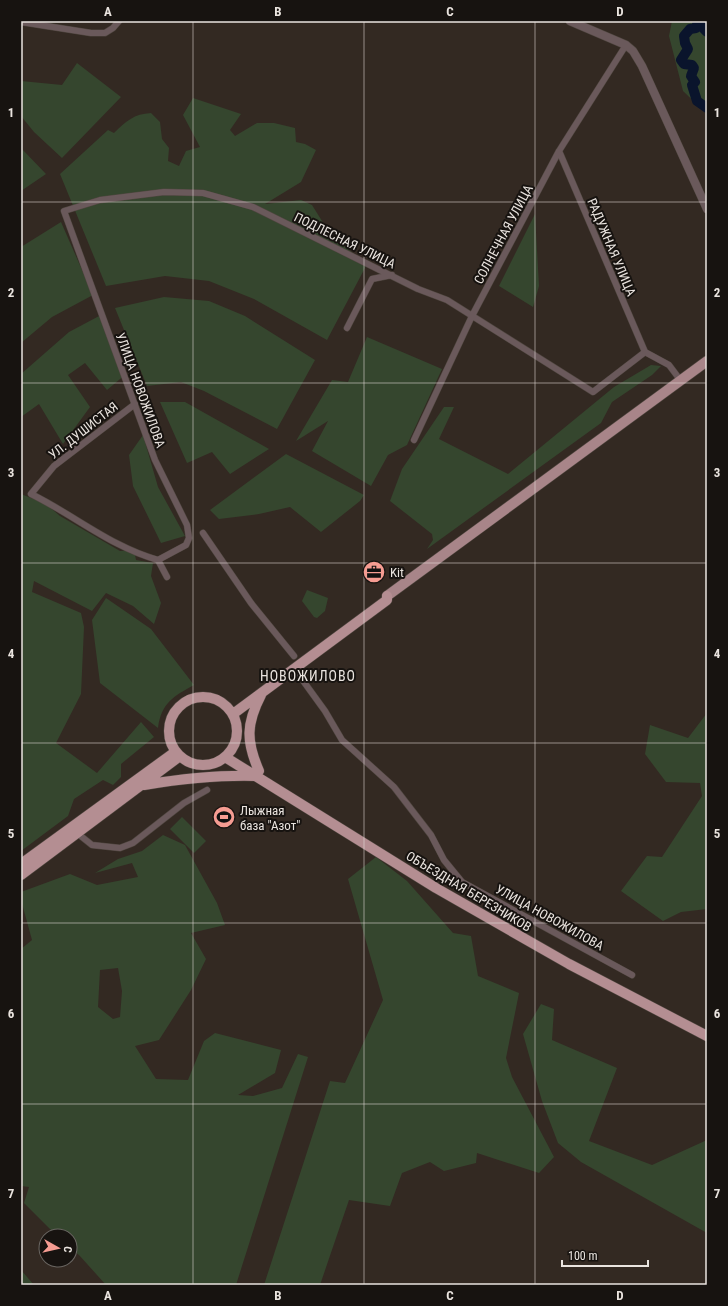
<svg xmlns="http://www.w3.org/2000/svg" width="728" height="1306" viewBox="0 0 728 1306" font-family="'Roboto Condensed',sans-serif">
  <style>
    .green { fill: #35462e; fill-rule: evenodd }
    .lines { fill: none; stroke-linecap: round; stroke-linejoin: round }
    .river { stroke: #0a142c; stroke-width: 10 }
    .minor-casing { stroke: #504740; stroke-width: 7 }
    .tertiary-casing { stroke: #504740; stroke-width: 9 }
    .primary-casing { stroke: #504740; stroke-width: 11 }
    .trunk-casing { stroke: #504740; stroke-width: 11 }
    .minor { stroke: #6a595b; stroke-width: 6 }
    .tertiary { stroke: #6a595b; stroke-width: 8 }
    .primary { stroke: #a88589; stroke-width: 10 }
    .trunk { stroke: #b48e92; stroke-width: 10 }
    .grid { fill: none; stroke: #eae4df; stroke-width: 1; stroke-opacity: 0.55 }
    .labels { text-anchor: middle; stroke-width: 4; stroke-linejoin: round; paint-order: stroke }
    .street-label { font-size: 13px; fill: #eae4df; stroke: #171310 }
    .poi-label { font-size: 13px; fill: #eae4df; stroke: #171310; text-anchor: start }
    .neighbourhood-label { font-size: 14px; letter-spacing: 1px; fill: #eae4df; stroke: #171310 }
    .neatline { fill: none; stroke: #eae4df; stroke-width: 1.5 }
    .grid-label { font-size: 13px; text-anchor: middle; font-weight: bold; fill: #eae4df }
  </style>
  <rect width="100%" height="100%" fill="#332922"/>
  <!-- green -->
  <path class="green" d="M672,21h35v93l-24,-23 -14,-55z
    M77,63l44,34 -59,61 -28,-26 -13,-16v-35l41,4z
    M193,98l48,16 -11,16 5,6 22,-13h17l21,5 1,14 9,2 11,6 -15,32 -36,22 36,-4 11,5 20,32 21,16 13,13 -39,74 -73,-41 -45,-18 -44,-5 -59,10 -46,-112 48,-44 6,3c12,-12 20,-19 37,-20l9,9 2,17 7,9 -1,13 11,5 7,-15 14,-4 -17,-32z
    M21,148l25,26 -25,17z
    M535,214l4,72 -6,21 -34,-21z
    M61,222l32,73 -41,22 -31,26v-96z
    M164,297l45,4 36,15 70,44 -38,69 -73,-38 -23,-9 -34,4 -32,-78z
    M101,315l25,59 -19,16 -22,-27 -17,12 22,32 -27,37 -24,-40 -18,13v-43l48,-42z
    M367,337l75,32 -35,76 -19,10 -17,31 -59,-35 16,-30 -32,20 36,-61 16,2z
    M651,365l10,1 -9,9 -40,27 -11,21 -174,126 6,-9 -1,-6 -42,-33 12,-32 42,-62h10l-15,32 69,35 106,-87z
    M160,402h25l84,47 -39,25 -18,-22 -25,11z
    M143,435l15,52 27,49 -24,7 -28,-57 -4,-31z
    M286,454l78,41 -4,6 -39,31 -31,-25 -31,7 -40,5 -9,-9z
    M21,494l25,10 14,12 60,35 14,-1 2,10 17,3 -2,13 10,27 -7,21 -21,-18 -27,-13 -14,18 -58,-30 -2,11 49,21 3,14 -3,67 -25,49 41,30 44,-51 13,15 -33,27v13l-8,8 -10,-5 -29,19 -6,17 -47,35z
    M307,590l21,8 -3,13 -8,7 -3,-1 -12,-16z
    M106,598l45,31 43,56c-20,11 -33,18 -36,43l-58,-45 -8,-63z
    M707,713v196l-26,3 -18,9 -42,-30 26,-35 15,1 40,-61 -2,-13 -34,-1 -21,-28 5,-29 38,13z
    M182,817l24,24 -12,12 -24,-24z
    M163,835l22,10 32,58 8,22 -34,8 15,26 -15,31 -32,50 -24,6 21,33 32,1 16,-39 11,-8 66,17 -6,23 -37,22 15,1 29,-8 16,-34 10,3 -72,228h-130l-27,-30 -9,-7v-12h-13l-33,-33 5,-16 -8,-1v-237l11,-9 -11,-40v-8l49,-18 27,11 41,-8 -6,-14 -37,10 23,-14 24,-8zM118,968l4,23 -2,26 -7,2 -15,-12 2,-37z
    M376,857l31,24 46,52 18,3 7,40 41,17 -13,65 6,19 42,80 -15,16 -62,-20 -1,10 -32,8 -14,-9 -28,11 -12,33 -41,-6 -29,85h-56l66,-204 15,2 38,-83 -35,-121z
    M541,1004l13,5 -2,31 65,28 -28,73 63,24 55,-25v93l-126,-71 -23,-19 -16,-42 -19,-67z
    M21,1270l13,15h-13z"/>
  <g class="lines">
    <!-- river -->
    <path class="river" d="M698,21l-2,7 -6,1 -6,7 1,7 3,6 -7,11 3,4 8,1 2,3 -3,8 4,6 -3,3 5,16 10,7
      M698,23l6,2v4l3,3"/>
    <!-- minor casing -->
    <g class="minor-casing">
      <path id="minor" d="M21,22l70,11h14l8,-5 6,-7
        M559,151l86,201
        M347,328l25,-49 20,-4
        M645,352l24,13 12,16
        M135,404l-81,62 -23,28c43,21 80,53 127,66
        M414,440l58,-124 87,-165 67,-106
        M203,533l48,70 43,53
        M158,560l28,-15 3,-7 -2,-13 -32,-65 -91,-249 36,-11 64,-8 39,1 50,14 165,82 29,11 146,92 52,-40
        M158,560l9,17
        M296,671l29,40 17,29 52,47 37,48 13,25 18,22 170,93
        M77,833l15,12 28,3 13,-5 51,-40 23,-13"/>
    </g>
    <!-- tertiary casing -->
    <g class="tertiary-casing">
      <path id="tertiary" d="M570,21l56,24 7,6 9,15 65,143"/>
    </g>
    <!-- primary casing -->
    <g class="primary-casing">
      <path id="primary" d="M387,596l320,-235"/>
    </g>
    <!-- trunk casing -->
    <g class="trunk-casing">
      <path id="trunk" d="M169 731a34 34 0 1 1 68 0a34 34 0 1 1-68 0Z
        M233,714l154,-114v-4
        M225,757l211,131 133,76 138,72
        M259,771c-13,-30 -13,-47 2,-76
        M144,785c37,-6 74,-10 111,-9
        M21,864l154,-112
        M21,875l159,-119"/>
    </g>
    <!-- minor -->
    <use href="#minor" class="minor"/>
    <!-- tertiary -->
    <use href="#tertiary" class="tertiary"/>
    <!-- primary -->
    <use href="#primary" class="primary"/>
    <!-- trunk -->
    <use href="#trunk" class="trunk"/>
  </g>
  <!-- grid -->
  <path class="grid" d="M193,21v1264M364,21v1264M535,21v1264M21,202h686M21,383h686M21,563h686M21,743h686M21,923h686M21,1104h686"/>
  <!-- icons -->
  <defs>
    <g id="office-disc" transform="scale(1.15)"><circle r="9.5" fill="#f59c92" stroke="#171310"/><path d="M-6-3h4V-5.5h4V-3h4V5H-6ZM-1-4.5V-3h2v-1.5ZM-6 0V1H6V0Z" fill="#111"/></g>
    <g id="stadium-disc" transform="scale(1.15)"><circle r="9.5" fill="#f59c92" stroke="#171310"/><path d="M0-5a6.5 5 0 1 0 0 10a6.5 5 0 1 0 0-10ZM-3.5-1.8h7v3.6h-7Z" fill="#111"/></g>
  </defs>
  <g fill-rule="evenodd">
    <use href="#office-disc" x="374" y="572"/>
    <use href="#stadium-disc" x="224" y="817"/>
  </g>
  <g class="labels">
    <!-- street labels -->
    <g class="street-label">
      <text transform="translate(503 234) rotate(-62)" y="5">СОЛНЕЧНАЯ УЛИЦА</text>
      <text transform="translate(345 240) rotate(26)" y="5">ПОДЛЕСНАЯ УЛИЦА</text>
      <text transform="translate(612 247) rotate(67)" y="5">РАДУЖНАЯ УЛИЦА</text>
      <text transform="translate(141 390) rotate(70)" y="5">УЛИЦА НОВОЖИЛОВА</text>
      <text transform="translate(83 430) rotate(-38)" y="5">УЛ. ДУШИСТАЯ</text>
      <text transform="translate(469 891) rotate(31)" y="5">ОБЪЕЗДНАЯ БЕРЕЗНИКОВ</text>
      <text transform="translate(550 917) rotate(29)" y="5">УЛИЦА НОВОЖИЛОВА</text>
    </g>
    <!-- poi labels -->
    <g class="poi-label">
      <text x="390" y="577">Kit</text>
      <text x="240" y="815">Лыжная<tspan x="240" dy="15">база "Азот"</tspan></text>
    </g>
    <!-- neighbourhood labels -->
    <g class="neighbourhood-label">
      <text x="308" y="681">НОВОЖИЛОВО</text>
    </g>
  </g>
  <!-- border -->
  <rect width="728" height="1306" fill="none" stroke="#171310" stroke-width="44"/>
  <!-- north arrow -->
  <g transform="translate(58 1248) rotate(98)"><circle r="19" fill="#171310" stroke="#6b6763"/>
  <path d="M0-3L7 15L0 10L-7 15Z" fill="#f59c92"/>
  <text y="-6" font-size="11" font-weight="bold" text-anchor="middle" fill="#eae4df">С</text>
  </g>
  <!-- scale -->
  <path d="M562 1260v6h86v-6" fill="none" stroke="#eae4df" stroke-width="2"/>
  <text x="568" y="1260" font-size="12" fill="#eae4df" stroke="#171310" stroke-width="3" paint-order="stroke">100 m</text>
  <rect x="22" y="22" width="684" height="1262" class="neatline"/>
  <g class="grid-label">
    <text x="108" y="16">A</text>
    <text x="278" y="16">B</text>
    <text x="450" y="16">C</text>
    <text x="620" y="16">D</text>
    <text x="11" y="117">1</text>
    <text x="717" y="117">1</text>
    <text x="11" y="297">2</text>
    <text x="717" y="297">2</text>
    <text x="11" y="477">3</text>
    <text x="717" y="477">3</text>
    <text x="11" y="658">4</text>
    <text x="717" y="658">4</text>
    <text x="11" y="838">5</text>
    <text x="717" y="838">5</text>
    <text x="11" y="1018">6</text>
    <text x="717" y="1018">6</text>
    <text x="11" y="1198">7</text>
    <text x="717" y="1198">7</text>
    <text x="108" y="1300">A</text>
    <text x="278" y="1300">B</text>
    <text x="450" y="1300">C</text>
    <text x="620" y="1300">D</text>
  </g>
</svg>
